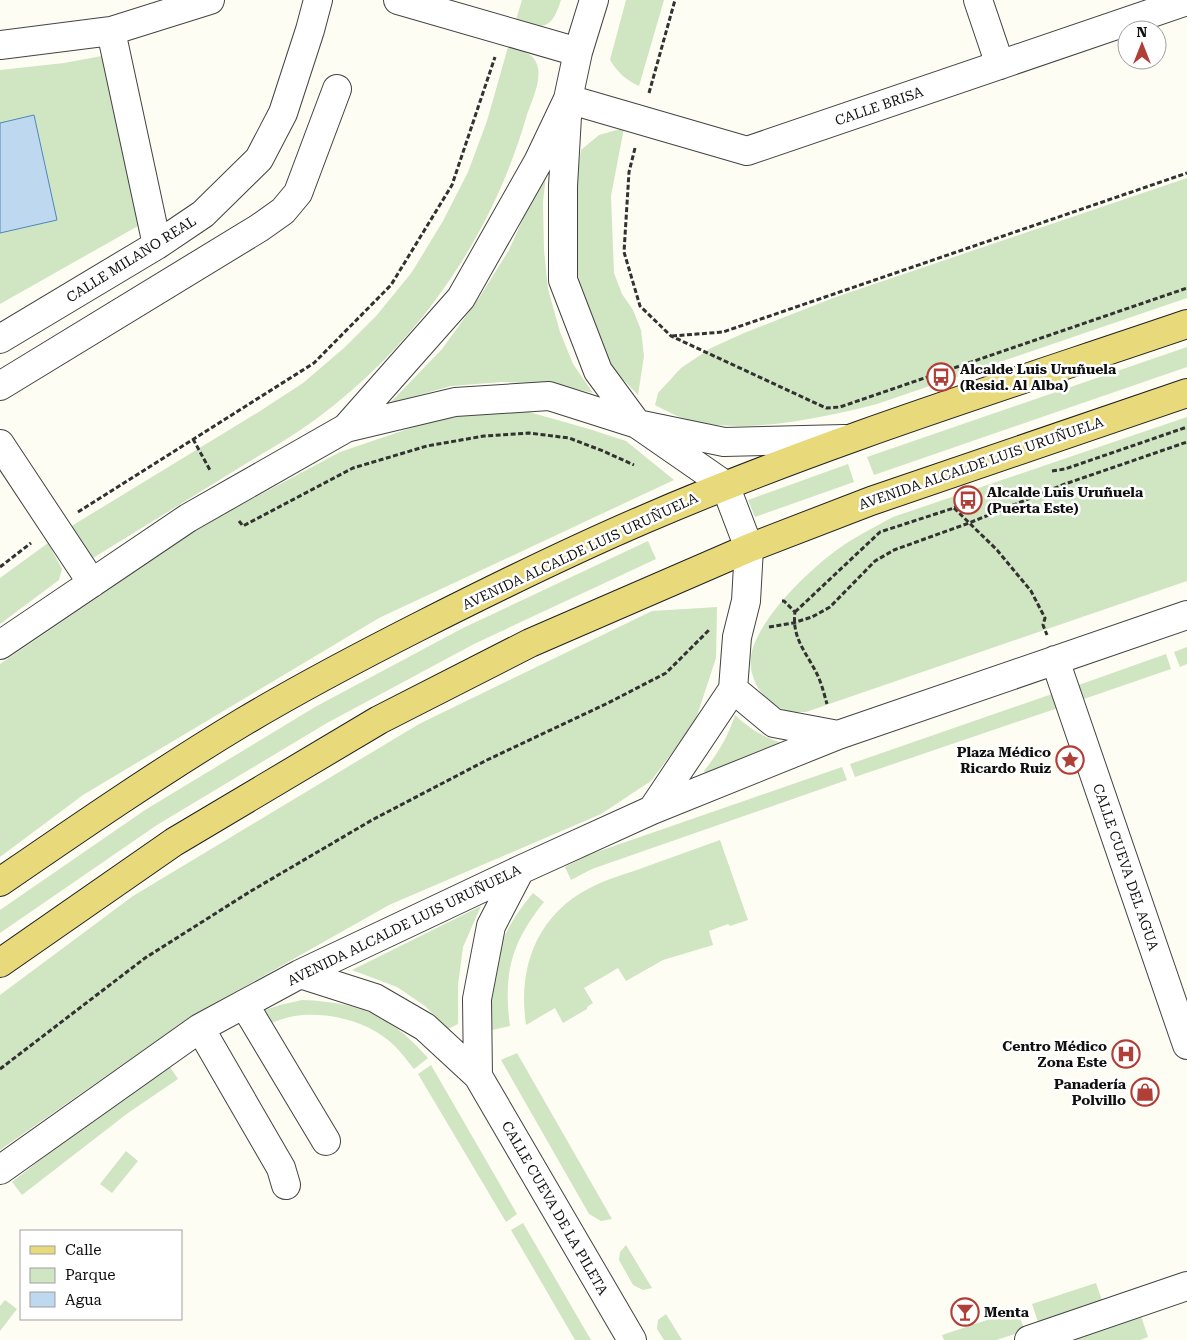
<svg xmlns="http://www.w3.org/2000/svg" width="1187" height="1340" viewBox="0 0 1187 1340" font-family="'Roboto Serif',serif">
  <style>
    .green { fill: #d0e5c1 }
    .water { fill: #bed8ef; stroke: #4e85be }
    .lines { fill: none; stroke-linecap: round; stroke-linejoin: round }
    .minor-casing { stroke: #434343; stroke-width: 30 }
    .major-casing { stroke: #212121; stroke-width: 30 }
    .path { stroke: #323232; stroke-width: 3; stroke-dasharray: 5 2.5; stroke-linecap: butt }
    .minor { stroke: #fff; stroke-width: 28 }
    .major { stroke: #e8d97a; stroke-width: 28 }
    .labels { text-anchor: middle; stroke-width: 5; stroke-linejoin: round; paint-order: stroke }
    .street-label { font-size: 14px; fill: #101010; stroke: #fff }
    .poi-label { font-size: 14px; font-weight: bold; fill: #101010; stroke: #fff; text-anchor: start }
  </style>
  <rect width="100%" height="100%" fill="#fefdf4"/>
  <!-- green -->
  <path class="green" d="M522,0h39c-10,31 -17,28 -46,23z
    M626,0h38l-25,86c-13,-6 -21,-13 -29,-26z
    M508,47c7,3 16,4 22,8 19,14 1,46 -4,63 -34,117 -106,222 -202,295 -28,22 -60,39 -90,58 -47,29 -94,58 -141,87l-12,-2 -16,-26 192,-117 46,-30 41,-35 33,-33 35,-43 31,-51 25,-49 19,-51z
    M107,55l38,167 -145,82v-71l57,-13 -23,-105 -34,8v-53l64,-7z
    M624,128l-13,68 3,77 8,21 11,16 8,20 3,26 -6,39 -27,-28 -31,-77 -6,-47 1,-54 6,-39 18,-15z
    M547,165l-4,37 1,48 4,39 12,43 13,32 20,29 -38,-9 -53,-2 -51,4 -61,17 52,-54 37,-51 30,-48z
    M1187,178v120l-310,106c-55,14 -136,32 -191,15 -11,-3 -21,-9 -31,-14l3,-12 23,-25 30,-20 33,-15 89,-35z
    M1187,347v20l-313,108 -7,-18z
    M529,412l60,17 37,12 48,39 -295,138 -296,177 -83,62v-193l207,-141 133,-71 112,-38z
    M1187,417v164l-381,131c-4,0 -10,0 -15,0 -14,-3 -29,-15 -35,-28 -5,-10 -7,-22 -4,-33 10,-35 53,-77 82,-99 18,-14 39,-24 59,-35z
    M848,464l6,18 -99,35 -7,-17z
    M648,541l8,18 -182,85 -147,79 -170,102 -157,108v-23l145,-100 170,-103 148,-79z
    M48,543l14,26 -3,11 -59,44v-46z
    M717,607l-1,51 -21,64 -44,59 -50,33 -212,91 -200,113 -189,132v-155l133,-99 286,-172 233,-113z
    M1187,647v17l-7,3 -6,-15z
    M1166,654l5,15 -93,32 -5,-14z
    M1055,693l6,14 -206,70 -5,-13z
    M735,715c16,15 30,23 50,29l-78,32 -3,-5c14,-18 24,-34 31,-56z
    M842,767l5,13 -255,89 -21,11 -6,-13 23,-12z
    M720,840l28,80 -18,6 -2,-2 -19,7 4,14 -50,15 -37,21 -8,-13 -34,20 9,15 -6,4v2l-24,14 -8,-15 -29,17c-9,-61 13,-115 72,-141 15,-7 31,-11 47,-17 25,-9 50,-18 75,-27z
    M533,893l11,9c-33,41 -41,72 -34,124l-18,4c-5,-57 4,-93 41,-137z
    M481,906l-18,41 -5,38v39l-10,5 -23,-23 -28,-19 -45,-17z
    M302,1000c57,2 89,16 126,58l-14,11c-8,-10 -16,-21 -26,-29 -22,-18 -56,-27 -85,-25 -13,1 -25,5 -37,10l-7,-13 21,-7z
    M517,1053l95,166 -11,2 -12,-7 -88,-154z
    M431,1065l86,149 -11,8 -88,-148z
    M170,1067l8,12 -50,34 -106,82 -10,-13 60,-47z
    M126,1151l12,10 -26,32 -12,-9z
    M523,1223l68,117h-16l-64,-110z
    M626,1245l26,43 -9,2 -10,-5 -14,-25 1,-8z
    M1096,1283l7,20 -64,22 -7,-21z
    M5,1300l12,9 -17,22v-25z
    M1017,1310l8,21 -29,9h-52l-2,-5z
    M1140,1313l8,24 -8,3h-79z
    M666,1314l16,26h-18l-7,-11 1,-9z"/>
  <!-- water -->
  <path class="water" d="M34,115l23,105 -57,13v-110z"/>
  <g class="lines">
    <!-- minor casing -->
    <g class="minor-casing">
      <path id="minor" d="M398,0l180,52
        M594,0l-16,52 -10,47 -5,87v94l35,91 39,53 88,61 24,63 -3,53 -9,36 -4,52 -81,121
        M978,0l22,65
        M111,31l46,214
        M0,45l111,-14 99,-31
        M0,339l157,-94 46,-31 56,-55 24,-46 27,-83 8,-30
        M0,386l259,-158 24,-17 15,-18 39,-104
        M346,428l115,-130 77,-136 30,-63 179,52 440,-150
        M0,444l92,139
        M0,645l188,-127 158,-90 109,-26 94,-6 88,28 87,18 120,-3
        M1055,660l132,385
        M733,689l41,34 64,12
        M300,974l75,24 50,29 53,49 154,264
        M244,1004l82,137
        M200,1028l81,140 5,17
        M478,1076l-1,-77 14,-73 29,-56
        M0,1170l200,-142 100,-54 220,-104 132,-60 186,-75 349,-120
        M1029,1340l158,-54"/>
    </g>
    <!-- major casing -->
    <g class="major-casing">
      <path id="major" d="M0,882c80,-55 160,-110 243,-160 57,-34 116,-65 175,-95 75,-38 150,-75 227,-108 176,-76 360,-133 542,-195
        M0,963l174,-121 205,-122 151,-77 219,-95 122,-47 316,-108"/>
    </g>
    <!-- path -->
    <path class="path" d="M649,93l26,-93
      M635,148l-6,24 -5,80 16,54 31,30 155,72 14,-1 347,-119
      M672,336l51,-4 464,-159
      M193,439l18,33
      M1052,471l13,-2 122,-42
      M954,508l43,42 34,41 14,27 -2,7 4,10
      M78,512l236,-149 77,-78 61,-100 43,-128
      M239,521l4,5 110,-58 74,-22 57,-10 45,-3 40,5 34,13 31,14
      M0,567l31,-24
      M782,601h2l11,11c-4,29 16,45 25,69 3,8 5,16 7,23
      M795,612l85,-80 74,-24 13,-8
      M769,627l24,-4 19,-6 18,-10 45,-46 19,-11 75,-27 96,-39 122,-42
      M0,1069l145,-111 106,-67 121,-71 115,-60 121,-57 58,-30 44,-44"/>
    <!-- minor -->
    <use href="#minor" class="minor"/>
    <!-- major -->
    <use href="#major" class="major"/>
  </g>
  <!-- icons -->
  <defs>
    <g id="bus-ring" transform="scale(1.4375)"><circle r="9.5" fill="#fff" stroke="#b03f38" stroke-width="1.5"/><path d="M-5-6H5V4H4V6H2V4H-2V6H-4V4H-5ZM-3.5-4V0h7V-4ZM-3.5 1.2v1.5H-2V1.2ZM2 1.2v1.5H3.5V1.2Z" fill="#b03f38"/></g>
    <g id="sight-ring" transform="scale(1.4375)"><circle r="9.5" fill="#fff" stroke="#b03f38" stroke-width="1.5"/><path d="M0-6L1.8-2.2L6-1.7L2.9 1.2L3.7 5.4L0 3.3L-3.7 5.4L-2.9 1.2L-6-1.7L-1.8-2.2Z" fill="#b03f38"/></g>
    <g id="hospital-ring" transform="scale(1.4375)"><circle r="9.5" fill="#fff" stroke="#b03f38" stroke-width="1.5"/><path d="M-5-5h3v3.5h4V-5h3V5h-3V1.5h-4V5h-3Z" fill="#b03f38"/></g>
    <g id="shop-ring" transform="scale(1.4375)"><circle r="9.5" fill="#fff" stroke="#b03f38" stroke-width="1.5"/><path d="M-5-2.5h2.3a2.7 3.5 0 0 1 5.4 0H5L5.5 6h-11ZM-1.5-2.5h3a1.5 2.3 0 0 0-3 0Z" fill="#b03f38"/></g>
    <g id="bar-ring" transform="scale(1.4375)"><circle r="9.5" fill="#fff" stroke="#b03f38" stroke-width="1.5"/><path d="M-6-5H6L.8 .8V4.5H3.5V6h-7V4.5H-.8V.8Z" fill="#b03f38"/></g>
  </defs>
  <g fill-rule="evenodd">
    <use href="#bus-ring" x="941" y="377"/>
    <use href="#bus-ring" x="968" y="500"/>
    <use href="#sight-ring" x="1070" y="760"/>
    <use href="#hospital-ring" x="1126" y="1054"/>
    <use href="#shop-ring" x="1145" y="1092"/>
    <use href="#bar-ring" x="965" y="1312"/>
  </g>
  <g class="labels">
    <!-- street labels -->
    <g class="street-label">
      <text transform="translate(879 106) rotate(-19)" y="5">CALLE BRISA</text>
      <text transform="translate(131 259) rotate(-32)" y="5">CALLE MILANO REAL</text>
      <text transform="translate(981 463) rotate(-19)" y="5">AVENIDA ALCALDE LUIS URUÑUELA</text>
      <text transform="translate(580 551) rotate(-25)" y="5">AVENIDA ALCALDE LUIS URUÑUELA</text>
      <text transform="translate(1126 867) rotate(71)" y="5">CALLE CUEVA DEL AGUA</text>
      <text transform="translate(404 925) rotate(-26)" y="5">AVENIDA ALCALDE LUIS URUÑUELA</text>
      <text transform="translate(555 1208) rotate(60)" y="5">CALLE CUEVA DE LA PILETA</text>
    </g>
    <!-- poi labels -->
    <g class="poi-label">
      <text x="960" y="374">Alcalde Luis Uruñuela<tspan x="960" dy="16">(Resid. Al Alba)</tspan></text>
      <text x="987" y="497">Alcalde Luis Uruñuela<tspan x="987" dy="16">(Puerta Este)</tspan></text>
      <text x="1051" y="757" text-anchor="end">Plaza Médico<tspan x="1051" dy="16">Ricardo Ruiz</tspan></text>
      <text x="1107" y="1051" text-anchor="end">Centro Médico<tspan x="1107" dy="16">Zona Este</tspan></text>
      <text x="1126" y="1089" text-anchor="end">Panadería<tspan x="1126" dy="16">Polvillo</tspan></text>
      <text x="984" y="1317">Menta</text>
    </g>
  </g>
  <!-- legend -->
  <rect x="20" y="1230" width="162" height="90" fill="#ffffff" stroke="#9f9f9f"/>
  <rect x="30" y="1246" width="25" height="8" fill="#e8d97a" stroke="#9f9f9f"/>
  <text x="65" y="1255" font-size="15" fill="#101010">Calle</text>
  <rect x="30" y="1268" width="25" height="15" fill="#d0e5c1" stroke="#9f9f9f"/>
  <text x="65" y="1280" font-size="15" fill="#101010">Parque</text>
  <rect x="30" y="1292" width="25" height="15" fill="#bed8ef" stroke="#9f9f9f"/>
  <text x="65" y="1305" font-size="15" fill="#101010">Agua</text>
  <!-- north arrow -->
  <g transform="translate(1142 45)"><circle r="24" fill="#ffffff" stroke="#9f9f9f"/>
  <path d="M0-4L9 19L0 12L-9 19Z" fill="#b03f38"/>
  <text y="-8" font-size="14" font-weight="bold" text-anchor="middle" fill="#101010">N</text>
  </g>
</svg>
